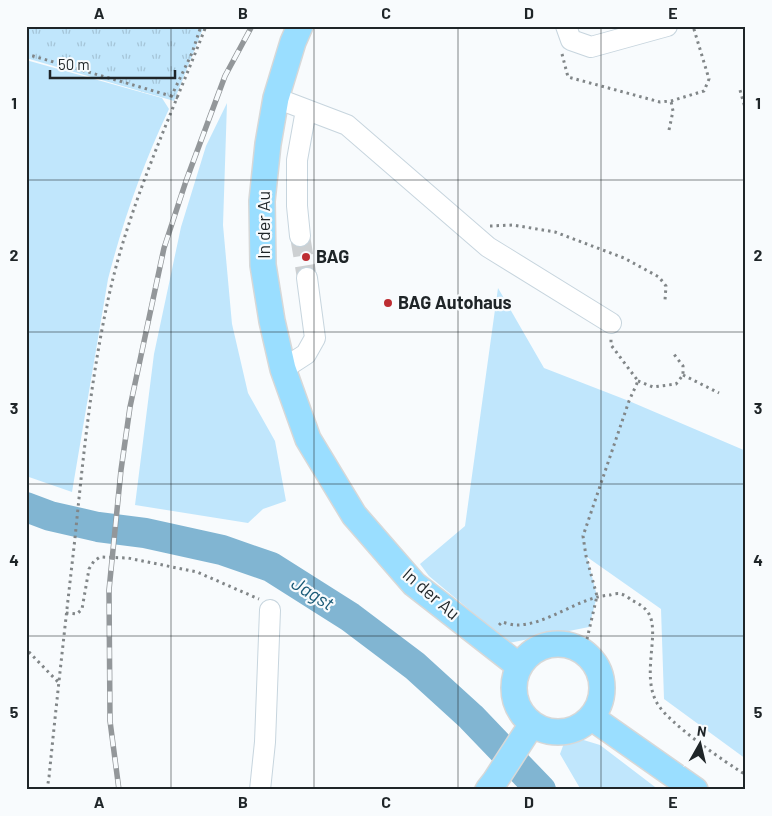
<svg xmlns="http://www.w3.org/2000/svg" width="772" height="816" viewBox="0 0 772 816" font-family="Barlow,sans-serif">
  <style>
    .green { fill: #c0e6fc }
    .park { fill: url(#park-tufts) }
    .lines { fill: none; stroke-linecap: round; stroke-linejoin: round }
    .river { stroke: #81b5d2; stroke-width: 30 }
    .minor-tunnel { stroke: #cdd0d2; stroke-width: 20; stroke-dasharray: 20 10; stroke-linecap: butt }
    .minor-casing { stroke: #c7d5de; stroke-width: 22 }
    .major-casing { stroke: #d7d8d8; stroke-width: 28 }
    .path { stroke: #818688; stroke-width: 3; stroke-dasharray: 2.5 4; stroke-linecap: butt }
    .minor { stroke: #fff; stroke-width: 20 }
    .major { stroke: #9adeff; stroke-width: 25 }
    .rail-casing { stroke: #93979a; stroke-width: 5.5 }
    .rail { stroke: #f8fbfd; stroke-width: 4; stroke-dasharray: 11; stroke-linecap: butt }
    .grid { fill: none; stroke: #1f2528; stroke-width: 1; stroke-opacity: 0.55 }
    .poi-dot { fill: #bd2d32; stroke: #f8fbfd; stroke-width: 2 }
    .labels { text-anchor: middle; stroke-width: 4.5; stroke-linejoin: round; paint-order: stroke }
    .street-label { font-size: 18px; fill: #1f2528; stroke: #f8fbfd }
    .poi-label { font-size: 18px; font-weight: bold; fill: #1f2528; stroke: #f8fbfd; text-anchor: start }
    .water-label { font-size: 19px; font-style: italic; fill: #1a5a77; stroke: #f8fbfd }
    .neatline { fill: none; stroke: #1f2528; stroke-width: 2 }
    .grid-label { font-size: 16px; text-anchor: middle; font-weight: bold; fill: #1f2528 }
  </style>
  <defs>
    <pattern id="park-tufts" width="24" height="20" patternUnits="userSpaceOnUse" patternTransform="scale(1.25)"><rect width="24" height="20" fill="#c0e6fc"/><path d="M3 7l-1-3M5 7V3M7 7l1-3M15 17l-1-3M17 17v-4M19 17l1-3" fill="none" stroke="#a5c5d8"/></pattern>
  </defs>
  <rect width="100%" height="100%" fill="#f8fbfd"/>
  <!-- green -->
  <path class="green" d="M26,60l136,38 7,11c-26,55 -46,112 -61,170l-36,213 -46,-16z
    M227,103l-4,122 9,99 16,69 27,48 11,60 -23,8 -15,14 -113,-18 19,-151 27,-127 25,-81z
    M498,288l46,80 85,33 117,50v308l-82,-60 -3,-90 -74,-52 10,39 -8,31 -80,16 -80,-67 -9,-12 45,-38z
    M567,735l33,10 59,45h-78l-21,-36z"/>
  <!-- park -->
  <path class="park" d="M26,26h178l-30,75 -148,-43z"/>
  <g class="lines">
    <!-- river -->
    <path class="river" d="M26,507l24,9 48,11 47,6 77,17 49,17 79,50 65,49 56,51 70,73"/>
    <!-- minor-tunnel -->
    <path class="minor-tunnel" d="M300,236l7,42"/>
    <!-- minor casing -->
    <g class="minor-casing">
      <path id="minor" d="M566,26l5,14 20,7 76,-21
        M276,98l71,27 141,122 123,76
        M300,236l-3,-30v-46l9,-50
        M283,369l23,-15 9,-16 -8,-60
        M260,790l5,-48 5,-132"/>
    </g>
    <!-- major casing -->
    <g class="major-casing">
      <path id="major" d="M300,26l-7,16 -17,56 -8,46 -6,57 1,64 9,56 11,48 25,70 46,76 60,69 105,82
        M514 688a44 44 0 1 1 88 0a44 44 0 1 1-88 0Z
        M591,717l104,73
        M488,790l7,-9 37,-57"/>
    </g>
    <!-- path -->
    <path class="path" d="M26,54l152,44
      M562,54l6,23 92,25 11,-1 33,-10 5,-12 -16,-53
      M746,88l-6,2 6,21
      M171,97l21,-44 9,-27
      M669,130l4,-19 -2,-10
      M490,226l23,-1 42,7 69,26 35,19 7,9 -1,14
      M683,375l36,18
      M638,381l15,6 23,-3 7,-9v-9l-10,-13
      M66,613l11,1 5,-5 7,-40 5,-8 6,-4 28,1 69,14 62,27
      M499,625l3,-3c4,1 10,3 15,3 30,0 62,-28 93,-30 3,-1 8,-2 11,-1 4,1 8,4 10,6 7,3 14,7 18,14 11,20 -8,61 8,89 11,20 68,59 89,72
      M26,646l2,5 30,31
      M584,652l13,-56 -11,-40 -3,-20 46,-135 9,-20 -27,-36v-6
      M47,790l2,-13c8,-80 17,-160 26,-239 8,-80 16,-160 33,-238 20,-94 63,-184 98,-274"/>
    <!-- minor -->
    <use href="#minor" class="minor"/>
    <!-- major -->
    <use href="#major" class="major"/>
    <!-- rail casing -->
    <g class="rail-casing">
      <path id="rail" d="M119,790l-9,-69 -1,-131 12,-120 9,-63 34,-159 22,-67 39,-105 27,-50"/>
    </g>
    <!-- rail -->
    <use href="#rail" class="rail"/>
  </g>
  <!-- grid -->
  <path class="grid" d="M171,26v764M314,26v764M458,26v764M601,26v764M26,180h720M26,332h720M26,484h720M26,636h720"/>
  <!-- markers -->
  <g class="poi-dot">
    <circle cx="306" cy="257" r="5"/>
    <circle cx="388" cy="303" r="5"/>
  </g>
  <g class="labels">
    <!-- street labels -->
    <g class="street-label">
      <text transform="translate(264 225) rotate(-90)" y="6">In der Au</text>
      <text transform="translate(431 594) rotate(41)" y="6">In der Au</text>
    </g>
    <!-- poi labels -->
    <g class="poi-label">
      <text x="316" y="263">BAG</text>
      <text x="398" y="309">BAG Autohaus</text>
    </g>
    <!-- water labels -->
    <g class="water-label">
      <text transform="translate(313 593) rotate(32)" y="7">Jagst</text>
    </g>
  </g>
  <!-- border -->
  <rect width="772" height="816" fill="none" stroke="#f8fbfd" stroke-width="55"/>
  <!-- north arrow -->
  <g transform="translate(700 744) rotate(8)" stroke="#f8fbfd" stroke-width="4" paint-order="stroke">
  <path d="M0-4L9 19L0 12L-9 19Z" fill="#1f2528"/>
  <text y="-8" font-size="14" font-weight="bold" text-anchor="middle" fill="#1f2528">N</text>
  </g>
  <!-- scale -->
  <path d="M50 70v8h125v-8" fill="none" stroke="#1f2528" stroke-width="2.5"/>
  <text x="58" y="70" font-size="15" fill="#1f2528" stroke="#f8fbfd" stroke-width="4" paint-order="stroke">50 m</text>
  <rect x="28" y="28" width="716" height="760" class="neatline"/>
  <g class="grid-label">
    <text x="99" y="19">A</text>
    <text x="243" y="19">B</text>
    <text x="386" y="19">C</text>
    <text x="529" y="19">D</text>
    <text x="673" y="19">E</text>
    <text x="14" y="109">1</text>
    <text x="758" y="109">1</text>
    <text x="14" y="261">2</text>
    <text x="758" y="261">2</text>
    <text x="14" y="414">3</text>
    <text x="758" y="414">3</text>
    <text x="14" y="566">4</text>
    <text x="758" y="566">4</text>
    <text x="14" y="718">5</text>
    <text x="758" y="718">5</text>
    <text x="99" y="808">A</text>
    <text x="243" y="808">B</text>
    <text x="386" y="808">C</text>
    <text x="529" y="808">D</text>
    <text x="673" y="808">E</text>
  </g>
</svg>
